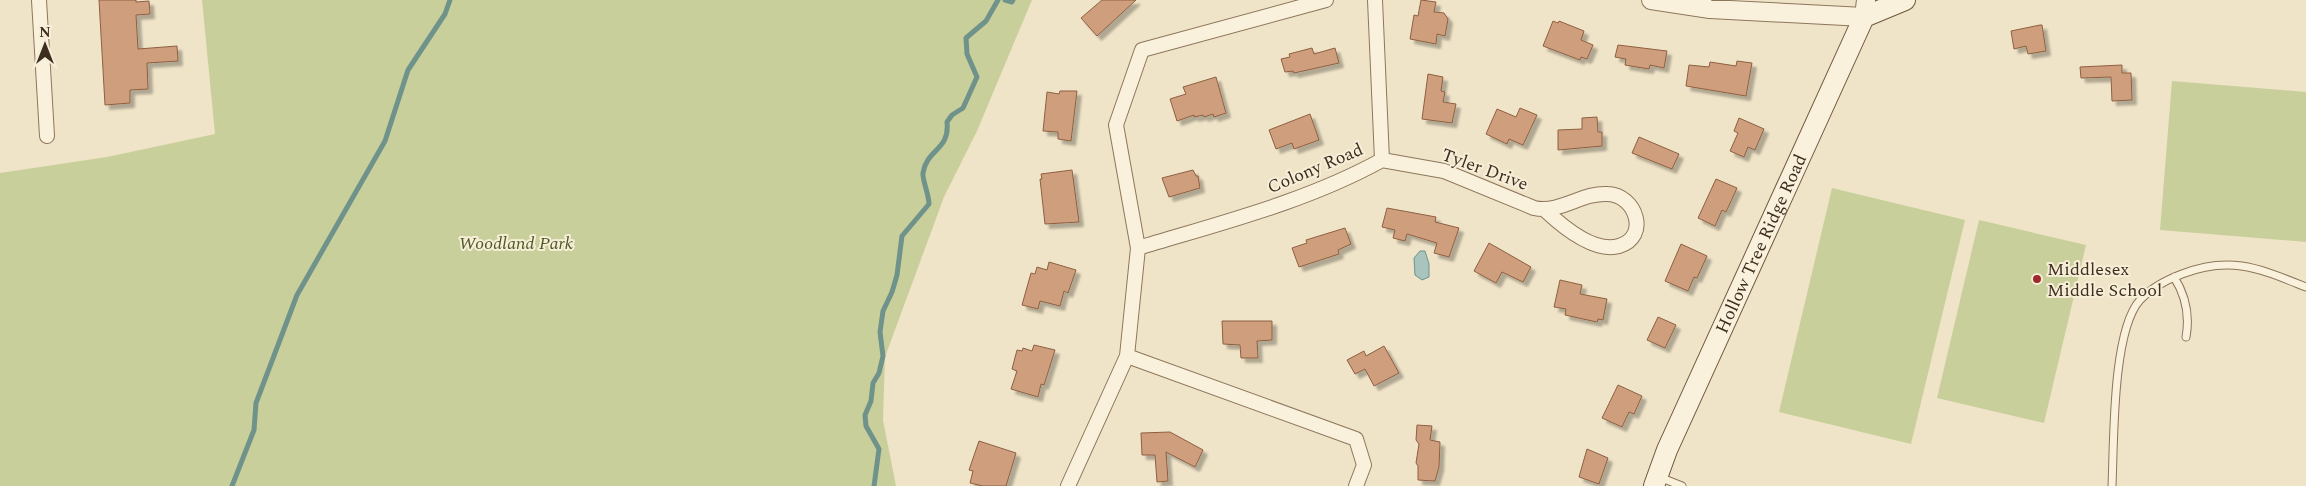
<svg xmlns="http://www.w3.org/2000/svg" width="2306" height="486" viewBox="0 0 2306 486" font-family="Spectral,serif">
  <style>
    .green { fill: #c9cf9b }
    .water { fill: #a9c4bc; stroke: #6f938a }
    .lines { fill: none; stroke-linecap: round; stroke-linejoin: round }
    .stream { stroke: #6f938a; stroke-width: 5 }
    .building { fill: #cf9f7d; stroke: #8d5f41; filter: url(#shadow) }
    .service-casing { stroke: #8d765c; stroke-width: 9 }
    .minor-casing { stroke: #8d765c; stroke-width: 16 }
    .tertiary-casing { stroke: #8d765c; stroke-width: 20 }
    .secondary-casing { stroke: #6f573f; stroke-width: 22 }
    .service { stroke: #faf1dc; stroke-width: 7 }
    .minor { stroke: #faf1dc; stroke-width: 14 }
    .tertiary { stroke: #faf1dc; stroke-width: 18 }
    .secondary { stroke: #faf1dc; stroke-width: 20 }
    .poi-dot { fill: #9e2a2b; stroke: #f7eed8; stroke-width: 2 }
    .labels { text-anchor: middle; stroke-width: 4; stroke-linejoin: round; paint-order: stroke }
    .street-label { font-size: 18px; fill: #3d2e20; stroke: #f7eed8 }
    .park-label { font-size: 18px; font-style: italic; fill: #4d5a26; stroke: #f7eed8 }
    .poi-label { font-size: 18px; fill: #3d2e20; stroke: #f7eed8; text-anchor: start }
  </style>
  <defs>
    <filter id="shadow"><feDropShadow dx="4.5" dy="4.5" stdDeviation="1" flood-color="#0004"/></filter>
  </defs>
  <rect width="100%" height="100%" fill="#f0e4c8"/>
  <!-- green -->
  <path class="green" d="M202,0h830l-55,131 -33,66 -59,160 -2,63 13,66h-896v-313l107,-16 108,-23z
    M2172,81l134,11v150l-146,-12z
    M1832,188l133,32 -54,224 -132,-32z
    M1979,220l107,25 -42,178 -107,-25z"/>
  <!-- water -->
  <path class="water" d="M1420,251h5l4,13v13l-7,3 -7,-5 -1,-17z"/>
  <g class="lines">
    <!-- stream -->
    <path class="stream" d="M1005,0l7,2 1,-2
      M232,486l22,-56 2,-27 41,-108 88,-154 23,-71 37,-56 5,-14
      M874,486l5,-37 -13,-23 -1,-11 6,-14 2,-18 6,-10 4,-17 -3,-24 3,-21 9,-19 5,-17 5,-39 27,-32c0,-9 -7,-25 -6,-31 4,-25 27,-22 24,-51l5,-7 11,-7 14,-31 -10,-23 -1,-16 20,-17 12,-21"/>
  </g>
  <!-- building -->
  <path class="building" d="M99,0h37v2l13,-1 1,13 -14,1 2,34 39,-3 1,15 -31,2 1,26 -18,1v13l-25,2z
    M1102,0h34l-39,36 -16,-18z
    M1421,0l15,2 -2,10 10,1 4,6 -3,17 -8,-2 -1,10 -26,-5 4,-24 4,1z
    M1553,21l5,2 1,-2 25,10 -3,9 12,5 -6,14 -6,-2 -1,3 -37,-14z
    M2040,25h2l4,26 -18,3 -2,-8 -12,3 -3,-18z
    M1618,45l49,6 -3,17 -14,-3 -1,4 -24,-4 1,-6 -11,-2z
    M1312,48l2,6 21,-6 4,15 -45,10 -1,-2 -8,1 -4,-13 9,-2 -1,-3z
    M1737,61l15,2 -6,33 -60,-10 3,-21 20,2 1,-5 26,4z
    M2122,65v8h9l1,27 -20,1 -1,-24 -30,1 -1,-11z
    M1428,74l15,3 -2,14 4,1 -2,10 13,2 -4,19 -30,-4z
    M1216,77l10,36 -12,4 -1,-3 -9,3 -1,-2 -9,2v-2l-17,6 -7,-22 16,-5 -3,-7z
    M1060,91h17l-6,50 -13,-2v-7l-15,-1 4,-39 12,2z
    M1520,108l17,7 -14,30 -14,-6 -2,5 -21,-10 11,-25 19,8z
    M1310,114l9,26 -25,9 -2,-6 -16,6 -7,-19z
    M1597,117l1,15h4v14l-44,4v-20l24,-1v-11z
    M1739,118l25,11 -9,21 -7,-3 -4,10 -14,-6 8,-18 -4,-2z
    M1639,137l40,17 -7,15 -40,-16z
    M1072,170l7,52 -34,2 -5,-45h2l-1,-5z
    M1193,170l3,6h2l2,12 -31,9 -7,-19z
    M1716,179l21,9 -11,24 -4,-2 -7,16 -17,-8z
    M1387,208l49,9 -1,5 24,6 -10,29 -15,-4 3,-10 -30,-9 -2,7 -12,-3 2,-8 -13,-3z
    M1345,228l6,16 -13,6 1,4 -40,13 -7,-19 15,-5 -1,-3z
    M1489,243l42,24 -8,15 -21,-10 -6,11 -22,-12z
    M1681,244l26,12 -10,22 -3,-1 -6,14 -23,-10z
    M1049,262l27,8 -8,23 -4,-2 -4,15 -20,-5 -2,8 -16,-4 9,-32 4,1 2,-7 10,3z
    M1560,280l22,5 -2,9 27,5 -4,21 -5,-1 -1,3 -32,-7 1,-6 -12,-2z
    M1658,317l18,8 -11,23 -18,-8z
    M1222,321h50v19l-15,1 1,17h-17l-1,-13 -17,-1z
    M1034,345l21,5 -11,35 -3,-1 -3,13 -27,-8 6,-18 -5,-2 5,-19 5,1 1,-3 9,3z
    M1384,346l15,27 -25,13 -9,-17 -10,5 -8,-14 17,-9 2,5z
    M1618,385l24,11 -8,18 -5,-2 -7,15 -20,-9z
    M1417,425l15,1 -2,14 10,2 -1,25 -4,14 -17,-1v-14l-2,-3 3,-19 -3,-4z
    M1170,432l33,18 -8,17 -29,-15 2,29 -11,1 -2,-27h-13l-1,-22z
    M979,441l37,12 -10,33h-23l-13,-3 3,-12 -4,-1z
    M1587,449l21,9 -9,26 -20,-7z"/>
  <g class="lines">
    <!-- service casing -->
    <g class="service-casing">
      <path id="service" d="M2174,277c12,19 16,38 12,60
        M1659,477l23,9
        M2112,486c2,-43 0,-155 28,-186 12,-13 26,-20 42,-26 49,-19 78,-5 124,13"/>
    </g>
    <!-- minor casing -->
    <g class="minor-casing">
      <path id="minor" d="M39,0l8,136
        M1375,0l7,160
        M1382,160l62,11 90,37c26,6 48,-16 74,-14 28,1 42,43 11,52 -25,7 -57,-20 -73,-35
        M1138,248c82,-25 168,-46 244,-88
        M1127,356l11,-108 -22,-123 26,-75 184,-50
        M1068,486l59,-130 229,83 8,26 -8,21"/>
    </g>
    <!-- tertiary casing -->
    <g class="tertiary-casing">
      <path id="tertiary" d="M1651,0l59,9 154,8 2,-17"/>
    </g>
    <!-- secondary casing -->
    <g class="secondary-casing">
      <g id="secondary">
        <path id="s1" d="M1654,486l13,-36 197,-433 41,-17"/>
      </g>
    </g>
    <!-- service -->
    <use href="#service" class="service"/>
    <!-- minor -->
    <use href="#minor" class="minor"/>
    <!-- tertiary -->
    <use href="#tertiary" class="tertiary"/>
    <!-- secondary -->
    <use href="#secondary" class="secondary"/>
  </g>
  <!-- markers -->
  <circle class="poi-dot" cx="2037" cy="279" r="5"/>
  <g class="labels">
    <!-- street labels -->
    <g class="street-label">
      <text transform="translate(1315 168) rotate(-23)" y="6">Colony Road</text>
      <text transform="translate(1485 169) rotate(20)" y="6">Tyler Drive</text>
      <text dy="6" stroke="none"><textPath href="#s1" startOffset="265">Hollow Tree Ridge Road</textPath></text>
    </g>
    <!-- park labels -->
    <g class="park-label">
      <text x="516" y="249">Woodland Park</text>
    </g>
    <!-- poi labels -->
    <g class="poi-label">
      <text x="2047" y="275">Middlesex<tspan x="2047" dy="21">Middle School</tspan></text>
    </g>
  </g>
  <!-- north arrow -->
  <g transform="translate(45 45)" stroke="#f7eed8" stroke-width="4" paint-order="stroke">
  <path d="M0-4L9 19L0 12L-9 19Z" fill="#3d2e20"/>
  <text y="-8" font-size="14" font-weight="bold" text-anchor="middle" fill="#3d2e20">N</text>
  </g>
</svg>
